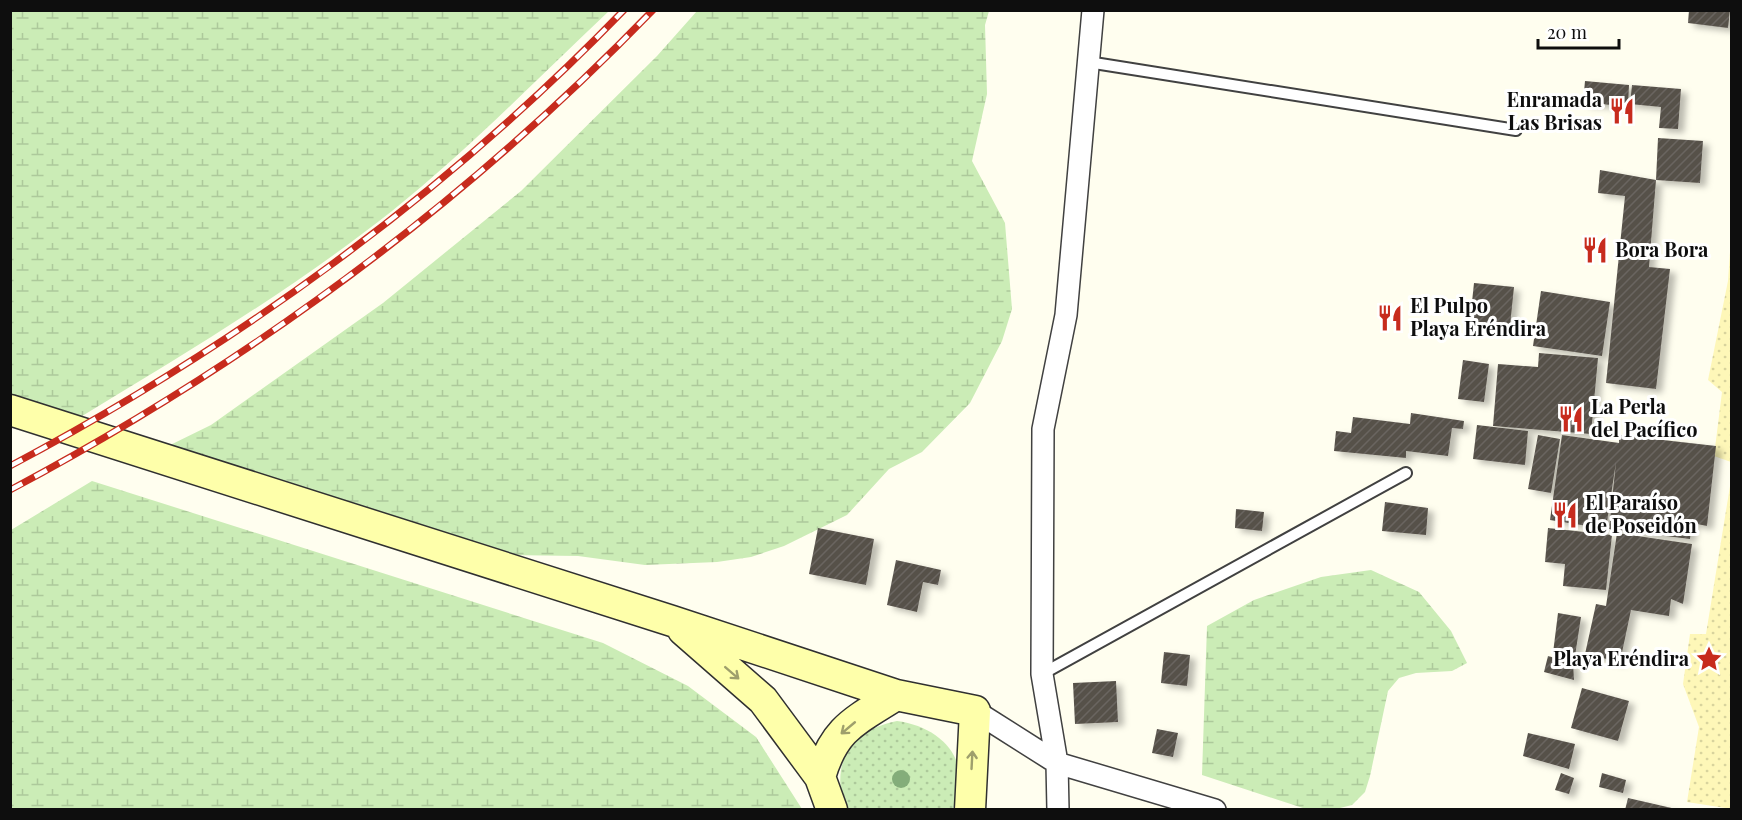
<svg xmlns="http://www.w3.org/2000/svg" width="1742" height="820" viewBox="0 0 1742 820" font-family="'Playfair Display',serif">
  <style>
    .grass { fill: url(#grass-dots) }
    .wetland { fill: url(#wetland-marsh) }
    .sand { fill: url(#sand-dots) }
    .building { fill: url(#building-hatch); filter: url(#shadow) }
    .lines { fill: none; stroke-linecap: round; stroke-linejoin: round }
    .lane-casing { stroke: #414141; stroke-width: 14 }
    .street-casing { stroke: #414141; stroke-width: 24 }
    .secondary-casing { stroke: #303030; stroke-width: 33 }
    .lane { stroke: #fff; stroke-width: 10 }
    .street { stroke: #fff; stroke-width: 21 }
    .secondary { stroke: #feffaa; stroke-width: 30 }
    .rail-casing { stroke: #c72b1d; stroke-width: 7 }
    .rail { stroke: #fff; stroke-width: 4.5; stroke-dasharray: 14; stroke-linecap: butt }
    .tree { fill: #84ad7a }
    .oneway { stroke: #9e9f6c }
    .labels { text-anchor: middle; stroke-width: 6; stroke-linejoin: round; paint-order: stroke }
    .poi-label { font-size: 20px; font-weight: bold; fill: #0e0e0e; stroke: #fff; text-anchor: start }
  </style>
  <defs>
    <pattern id="grass-dots" width="8" height="8" patternUnits="userSpaceOnUse" patternTransform="scale(1.5)"><rect width="8" height="8" fill="#cbecb6"/><path d="M2 2h.1M6 6h.1" fill="none" stroke="#adc99b" stroke-width="1.8" stroke-linecap="round"/></pattern>
    <pattern id="wetland-marsh" width="20" height="14" patternUnits="userSpaceOnUse" patternTransform="scale(1.5)"><rect width="20" height="14" fill="#cbecb6"/><path d="M1 5h8M5 5V1M11 12h8M15 12V8" fill="none" stroke="#adc99b"/></pattern>
    <pattern id="sand-dots" width="8" height="8" patternUnits="userSpaceOnUse" patternTransform="scale(1.5)"><rect width="8" height="8" fill="#fef7b8"/><path d="M2 2h.1M6 6h.1" fill="none" stroke="#d8d39d" stroke-width="1.8" stroke-linecap="round"/></pattern>
    <pattern id="building-hatch" width="6" height="6" patternUnits="userSpaceOnUse" patternTransform="scale(1.5)"><rect width="6" height="6" fill="#57514a"/><path d="M-1 1l2-2M0 6l6-6M5 7l2-2" fill="none" stroke="#6a6560"/></pattern>
    <filter id="shadow"><feDropShadow dx="6" dy="4" stdDeviation="3" flood-color="#0004"/></filter>
  </defs>
  <rect width="100%" height="100%" fill="#fffeef"/>
  <!-- grass -->
  <path class="grass" d="M897,721c46,6 78,42 56,88h-108c-14,-46 3,-78 52,-88z"/>
  <!-- wetland -->
  <path class="wetland" d="M11,11h598c-71,67 -141,139 -217,200 -100,79 -209,144 -318,210l-63,-21z
    M697,11h292l-4,14 2,69 -15,67 33,62 7,86 -10,32 -32,62 -48,49 -33,17 -42,46 -63,31 -33,11 -34,5 -72,3 -67,-9 -71,-1 -347,-105 51,-25 172,-122 138,-112 136,-135z
    M92,481l511,162 85,43 68,51 46,72h-791v-279z
    M1371,570l48,22 32,39 16,32 -15,8 -36,2 -17,5 -11,13 -18,85 -5,16 -13,13 -16,4h-30l-104,-34 5,-149 47,-26 67,-23z"/>
  <!-- sand -->
  <path class="sand" d="M1731,237v225l-17,-6 8,-64 -14,-12 20,-99z
    M1731,480l1,329 -45,-7 12,-75 -16,-43 7,-50h16z"/>
  <!-- building -->
  <path class="building" d="M1689,10h41l-2,18 -40,-5z
    M1585,81l44,4 -1,21 -45,-3z
    M1632,85l49,4 -3,40 -19,-1 2,-21 -31,-3z
    M1658,138l45,3 -3,42 -44,-3z
    M1600,170l56,10 -7,87 21,2 -14,120 -50,-6 19,-187 -27,-3z
    M1474,283l40,4 -4,39 -40,-5z
    M1541,291l69,11 -8,54 -69,-10z
    M1539,353l59,5 -7,76 -98,-8 5,-62 40,3z
    M1463,360l26,4 -5,38 -26,-3z
    M1411,413l53,8 -1,8 -11,-1 -4,28 -42,-5v7l-72,-7 2,-20 15,2 2,-16 57,7z
    M1477,425l51,6 -3,34 -52,-6z
    M1538,435l22,4 -9,54 -23,-4z
    M1562,435l57,8v-8l97,11 -9,80 -15,-3 -2,16 -81,-10 7,-67 -10,67 -56,-9z
    M1385,502l43,6 -2,27 -44,-4z
    M1236,509l28,3 -2,19 -27,-3z
    M818,528l56,11 -8,46 -57,-11z
    M1548,528l64,7 -6,55 -43,-4 2,-22 -20,-2z
    M1617,533l75,11 -9,60 -12,-5 -2,17 -38,-6 -11,52 -35,-8 11,-50 10,2z
    M896,560l45,10 -3,15 -15,-3 -6,30 -30,-7z
    M1558,613l23,4 -6,39 -22,-3z
    M1164,652l26,3 -3,31 -26,-3z
    M1548,656l25,7 1,17 -30,-8z
    M1116,681l2,41 -43,2 -2,-41z
    M1582,688l47,13 -11,40 -47,-13z
    M1157,729l21,4 -5,24 -21,-4z
    M1528,733l47,11 -6,25 -46,-13z
    M1561,773l13,5 -5,16 -14,-4z
    M1602,773l24,7 -3,13 -24,-6z
    M1628,798l48,11v1h-51z"/>
  <g class="lines">
    <!-- lane casing -->
    <g class="lane-casing">
      <path id="lane" d="M1088,62l428,68
        M1042,674l364,-201"/>
    </g>
    <!-- street casing -->
    <g class="street-casing">
      <path id="street" d="M975,711l82,52 158,47
        M1058,810l-1,-47 -15,-89 1,-245 23,-114 27,-305"/>
    </g>
    <!-- secondary casing -->
    <g class="secondary-casing">
      <path id="secondary" d="M10,410l662,211 224,74 79,16 -5,99
        M683,630l80,70 57,77 12,33
        M820,777c14,-49 35,-56 76,-82"/>
    </g>
    <!-- lane -->
    <use href="#lane" class="lane"/>
    <!-- street -->
    <use href="#street" class="street"/>
    <!-- secondary -->
    <use href="#secondary" class="secondary"/>
    <!-- rail casing -->
    <g class="rail-casing">
      <path id="rail" d="M10,466c225,-119 437,-273 614,-456
        M10,490c237,-126 456,-287 643,-480"/>
    </g>
    <!-- rail -->
    <use href="#rail" class="rail"/>
  </g>
  <!-- trees -->
  <circle class="tree" cx="901" cy="779" r="9"/>
  <!-- one-way arrows -->
  <defs><path id="oneway-shaft" d="M-6 0H5M1.5-3L5.5 0L1.5 3" fill="none" stroke-width="1.6" stroke-linecap="round" stroke-linejoin="round" transform="scale(1.5)"/></defs>
  <g class="oneway">
    <use href="#oneway-shaft" transform="translate(732 673) rotate(41)"/>
    <use href="#oneway-shaft" transform="translate(848 728) rotate(140)"/>
    <use href="#oneway-shaft" transform="translate(972 760) rotate(-87)"/>
  </g>
  <!-- icons -->
  <defs>
    <g id="restaurant-bare" transform="scale(2.07)"><path d="M-5-6h1v4h1v-4h1v4h1v-4h1v5L-1.5 .5V6h-2V.5L-5-1ZM5-6V6H3V1.5H1.5Q1.5-4 5-6Z" fill="#c72b1d" stroke="#fff" stroke-width="2.5" paint-order="stroke"/></g>
    <g id="sight-bare" transform="scale(2.07)"><path d="M0-6L1.8-2.2L6-1.7L2.9 1.2L3.7 5.4L0 3.3L-3.7 5.4L-2.9 1.2L-6-1.7L-1.8-2.2Z" fill="#c72b1d" stroke="#fff" stroke-width="2.5" paint-order="stroke"/></g>
  </defs>
  <g fill-rule="evenodd">
    <use href="#restaurant-bare" x="1622" y="111"/>
    <use href="#restaurant-bare" x="1595" y="250"/>
    <use href="#restaurant-bare" x="1390" y="318"/>
    <use href="#restaurant-bare" x="1571" y="419"/>
    <use href="#restaurant-bare" x="1565" y="515"/>
    <use href="#sight-bare" x="1709" y="659"/>
  </g>
  <g class="labels">
    <!-- poi labels -->
    <g class="poi-label">
      <text x="1602" y="107" text-anchor="end">Enramada<tspan x="1602" dy="23">Las Brisas</tspan></text>
      <text x="1615" y="257">Bora Bora</text>
      <text x="1410" y="313">El Pulpo<tspan x="1410" dy="23">Playa Eréndira</tspan></text>
      <text x="1591" y="414">La Perla<tspan x="1591" dy="23">del Pacífico</tspan></text>
      <text x="1585" y="510">El Paraíso<tspan x="1585" dy="23">de Poseidón</tspan></text>
      <text x="1689" y="666" text-anchor="end">Playa Eréndira</text>
    </g>
  </g>
  <!-- border -->
  <rect width="1742" height="820" fill="none" stroke="#0e0e0e" stroke-width="24"/>
  <!-- scale -->
  <path d="M1538 39v9h81v-9" fill="none" stroke="#0e0e0e" stroke-width="3"/>
  <text x="1547" y="39" font-size="18" fill="#0e0e0e" stroke="#ffffff" stroke-width="4.5" paint-order="stroke">20 m</text>
</svg>
